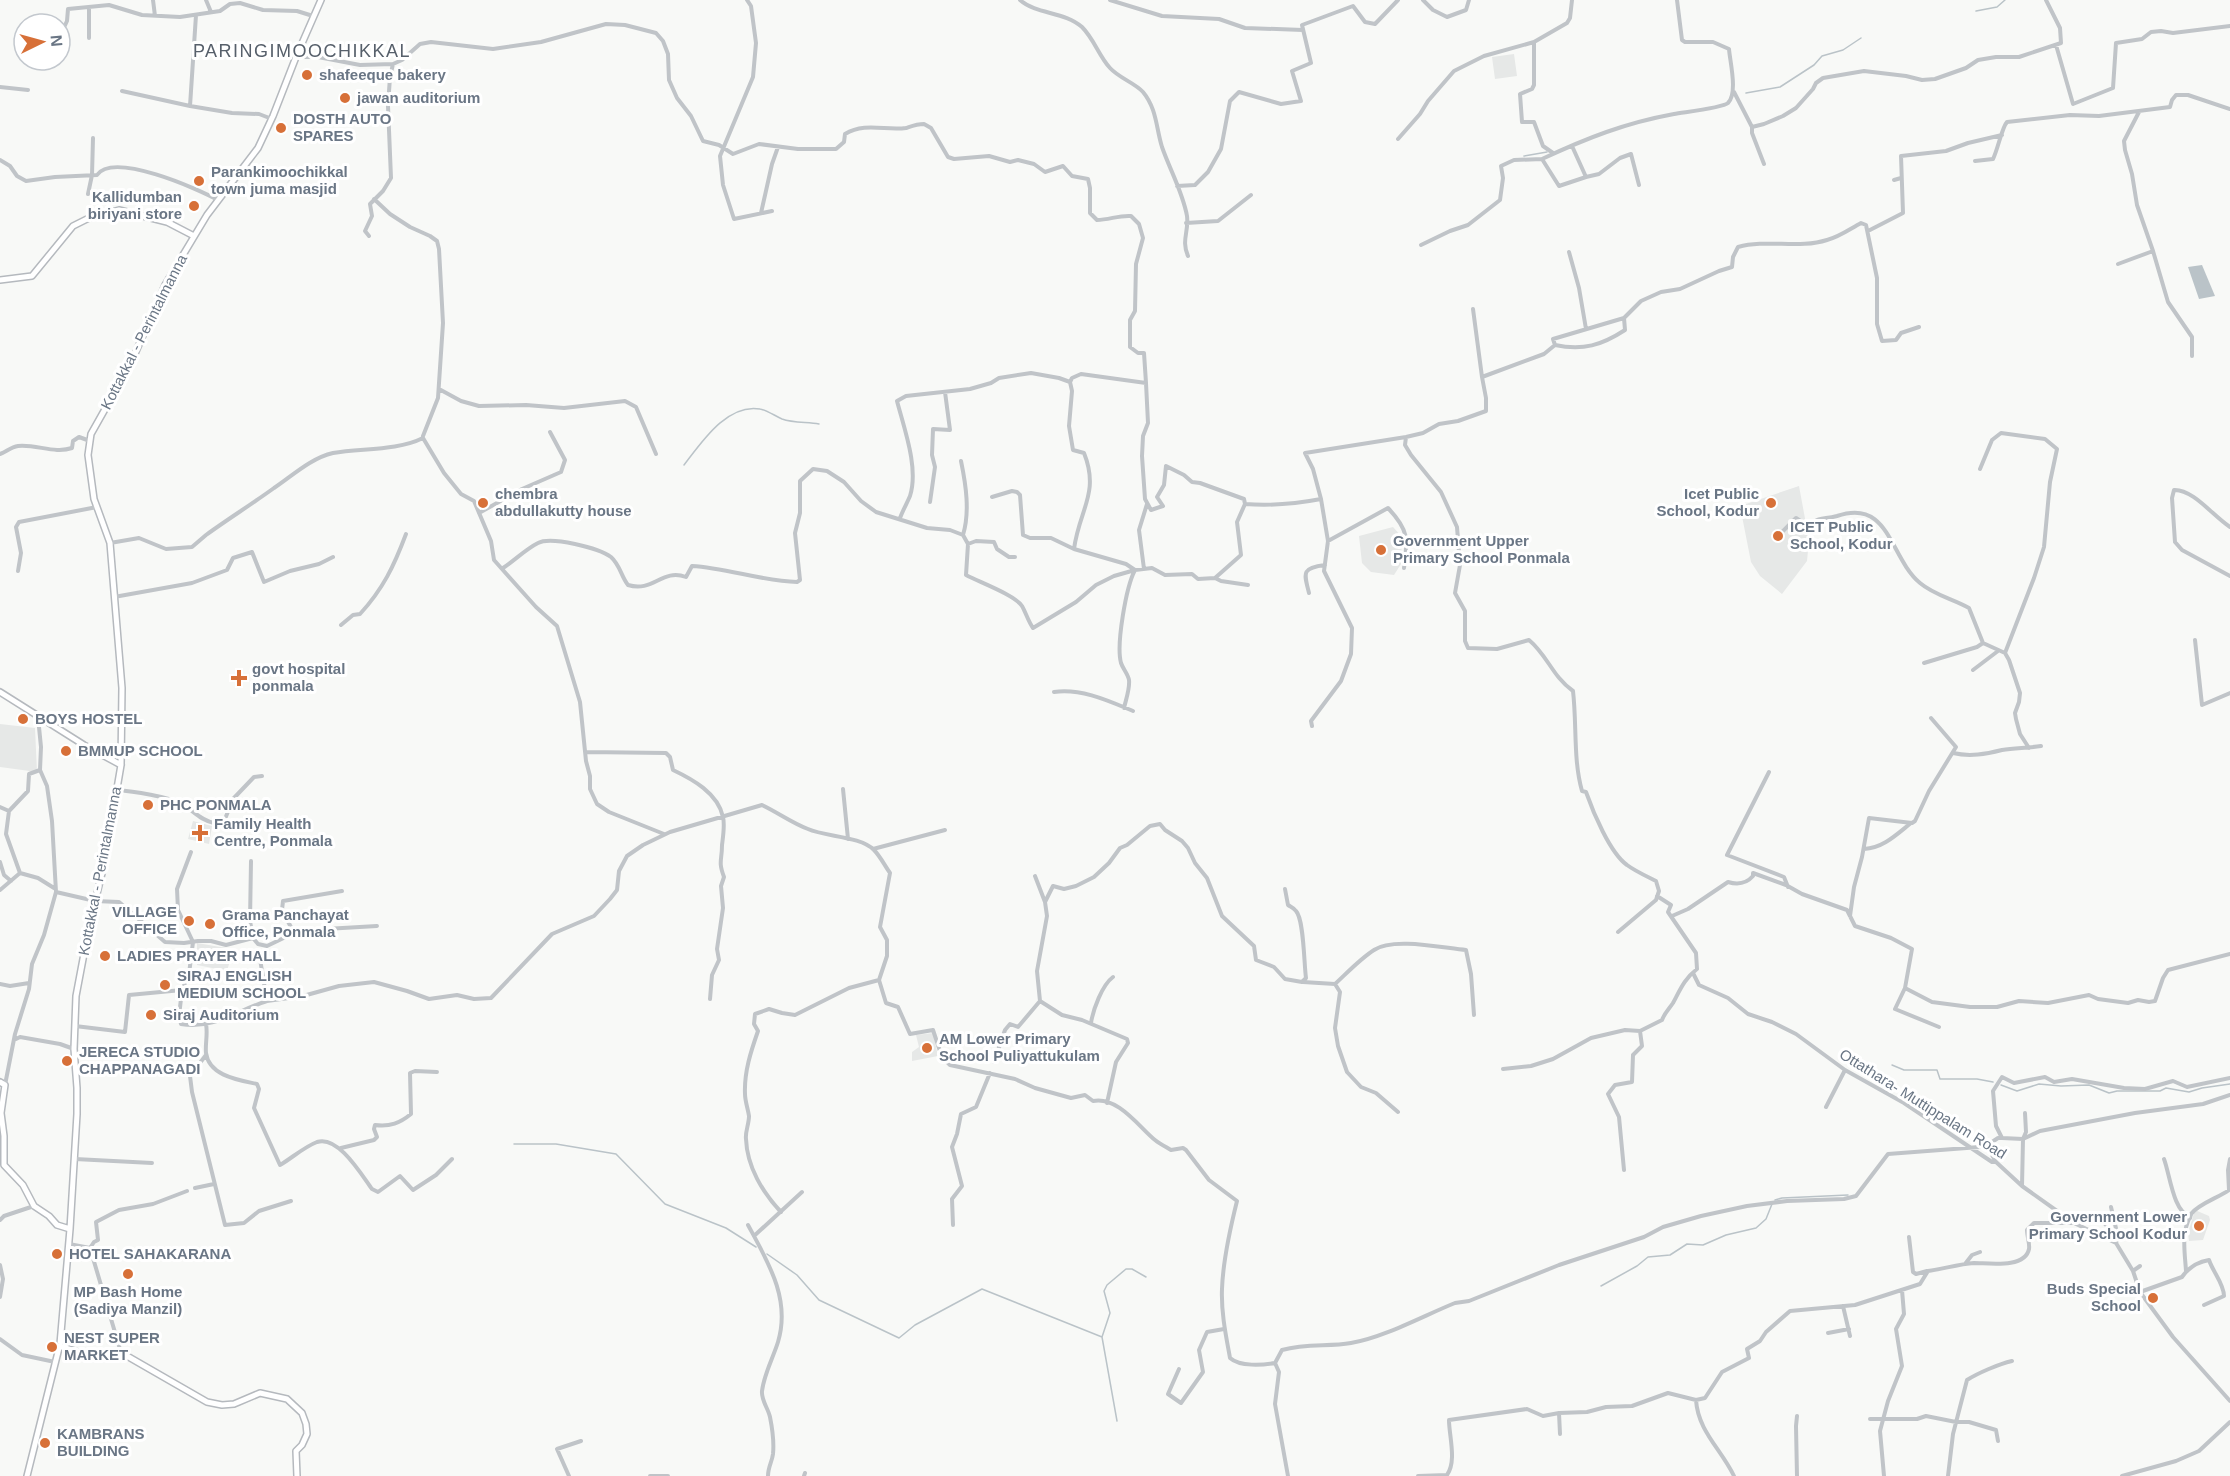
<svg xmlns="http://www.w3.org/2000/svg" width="2230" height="1476" viewBox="0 0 2230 1476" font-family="Helvetica,sans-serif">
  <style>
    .built { fill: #e6e8e7 }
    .water { fill: #bac3c8 }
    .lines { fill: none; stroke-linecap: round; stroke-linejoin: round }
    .stream { stroke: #bac3c8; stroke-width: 1.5 }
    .secondary-casing { stroke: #b5b9be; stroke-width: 8 }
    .street { stroke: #c0c4c8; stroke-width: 4 }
    .secondary { stroke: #fff; stroke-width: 5 }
    .street-bridge { stroke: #c0c4c8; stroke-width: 4 }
    .poi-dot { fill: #d77038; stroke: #fff; stroke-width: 2 }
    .labels { text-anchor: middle; stroke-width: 6; stroke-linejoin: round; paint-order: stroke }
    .poi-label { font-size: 15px; font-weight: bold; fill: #6a7685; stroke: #fff; text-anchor: start }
    .street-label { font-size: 15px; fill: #6a7685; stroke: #fff }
    .quarter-label { font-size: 18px; letter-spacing: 1.5px; fill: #57606b; stroke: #fff }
  </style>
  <rect width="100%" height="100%" fill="#f8f9f7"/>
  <!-- built -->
  <path class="built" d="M1514,54l3,22 -22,3 -3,-22z
    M1799,486l10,54 -2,21 -25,33 -22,-18 -9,-14 -11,-56z
    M1393,527l9,10 -1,27 -7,11 -23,-3 -9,-9 -3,-27z
    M0,724l35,4 2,44 -37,-5z
    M193,821l19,5 -3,18 -21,-5z
    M197,943l29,5 3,16 -2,7 -30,-6z
    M933,1033l5,23 -26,5v-9l7,-5 -3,-12z
    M2195,1210l14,6 1,4 -7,20 -14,1 -1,-8z"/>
  <!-- water -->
  <path class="water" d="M2202,265l13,31 -16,3 -11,-32z"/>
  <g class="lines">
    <!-- stream -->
    <path class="stream" d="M1976,11l21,-4 8,-7
      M1746,93l34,-6 34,-22 8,-9 21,-6 18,-12
      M1524,156l23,-4
      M684,465c17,-22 43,-62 76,-56 7,1 15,7 22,10 11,4 25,3 37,5
      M1892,1065l12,5h33l3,9h37l16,3
      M2001,1085l16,6 22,-7 22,2 28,-1 20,8 8,-2h43l6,-3 23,4 13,-4 28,-4
      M514,1144h42l60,10 49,50 61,24 30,19
      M1775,1200l7,-2 66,-3
      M767,1254l30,21 22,25 80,38 16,-13 67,-36 120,48
      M1601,1286l36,-20 11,-9 22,-2 17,-11 16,1 23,-10 30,-7 10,-9 6,-15
      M1117,1421l-15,-84 8,-24 -6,-22 3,-6 19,-16h6l14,8"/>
    <!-- secondary casing -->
    <g class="secondary-casing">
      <path id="secondary" d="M0,280l32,-4 41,-50 16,-8 30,-8 48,12 27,14
        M0,692l84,53 37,20
        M0,1082l5,3 -4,28 3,23v29l19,20 11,21 15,10 8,9 13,4
        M59,1346l38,12 30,-2 80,46 15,3 12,-1 26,-11 27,6 15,14 4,11 1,10 -5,11 -6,6 1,25
        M27,1476l33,-132 10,-115 7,-115v-26l-3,-39 2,-53 14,-74 14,-57 17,-100 1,-77 -12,-145 -16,-44 -6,-44 3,-21 40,-71 34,-78 42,-70 51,-67 15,-32 23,-59 25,-57"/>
    </g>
    <!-- street -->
    <path class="street" d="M153,0l2,16
      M206,0l5,12
      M747,0l4,6 5,37 -3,34 -33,79 3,29 11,34 38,-8
      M1020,0c17,15 44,11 62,27 12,12 17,29 28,41 9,10 25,15 33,24 14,17 13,36 19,55 8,23 21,46 25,69 2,16 -6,24 1,40
      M1110,0l52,16 57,3 26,9 58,2
      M1423,0l10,10 14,7 19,-7 3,-10
      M20,28l4,1
      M60,36l7,-15 1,-12 41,-4 33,10 38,2 40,-6 10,-7 10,-1 23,7 34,1 16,5
      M89,38v-31
      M1534,42v43l-2,4 -12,5 2,28h12l9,24 10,7
      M2056,45l17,59 40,-16 3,-45 26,-4 9,-7 10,-1 12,2 57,-7
      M296,57h22l42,8 33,-1 9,-4 18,-16 11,-2 62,7 48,-7 65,-18 19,1 31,8 7,8 5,13 1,26 8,18 14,18 12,25 16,4 14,9 26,-10 39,5h38l8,-7 1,-8c20,-12 41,-3 61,-6 6,-2 11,-4 18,-4l7,4 17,29 6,2 35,-3 21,6 8,-2 16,4 11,8 18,-6 9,10 16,3 2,9v25l7,7c12,0 22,-5 34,-4l8,8 4,14 -7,26 -1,47 -5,9v27l8,6h6l2,30 -65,-9 -9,4 -2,4 -11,-4 -28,-5 -32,5 -8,5 -21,6 -64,7 -9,5c7,27 22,67 13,95 -3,7 -7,14 -10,22
      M0,87l28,3
      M122,91l68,15 42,7 27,1 13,5
      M1734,92l18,35
      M190,106l6,-91
      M1398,139l22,-25 8,-13 26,-30 30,-15 50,-14 33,-19 3,-5 2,-18
      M1572,146l14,31 13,-3 21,-16 11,-4 8,31
      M1542,159c45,-21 83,-36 132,-45 11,-2 48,-6 54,-11 10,-10 2,-41 1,-54l-16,-7h-28l-3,-2 -5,-40
      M0,160l10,6 7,10 9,5 29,-4 42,-2c16,-24 101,14 121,25
      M1975,161l18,-2c5,-10 9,-32 14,-37l63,-7 29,1 71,-9 2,-7 4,-5h12l42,14
      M1764,164l-12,-31v-6l12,-3 19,-8 13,-8 17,-19 3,-6 7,-5 41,-7 42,5 16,4 13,-1 31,-11 12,-8 18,-3h23l42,-14 -1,-15 -14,-28
      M1894,180l7,-2
      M1177,186l18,-1 13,-13 13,-23 9,-48 9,-9 42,12 20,-3 -9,-30 19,-8 -9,-38 51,-19 12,16 10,2 23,-24
      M88,194l4,-19 1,-37
      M374,199l16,15 20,13 20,9 7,5 2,8 4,74 -5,75 -15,38
      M761,213l11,-49 6,-17
      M1186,223l32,-2 33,-26
      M1868,231l35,-18 -2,-57 45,-5 22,-8 34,-8
      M369,236l-4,-5 7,-15 -2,-12 13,-13 8,-13 -3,-72 2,-29 3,-13
      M1421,245l29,-14 18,-6 32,-25 3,-22 -2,-12 13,-6 28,-1 17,27 27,-9
      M2153,251l15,51 24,35v19
      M1569,252l10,36 7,41
      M2118,264l35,-13 -16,-46 -5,-31 -7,-24 -1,-9 15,-29
      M1473,309l9,68
      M1555,345l-2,-6 71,-21
      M1070,382l2,9 -3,35 4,24 11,3c16,40 -5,57 -10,96
      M439,389l22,12 18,5 47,-1 38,3 61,-7 11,6 20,47
      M1406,437l-1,8 6,10 30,37 16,35 3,38 -5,28 10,18v30l3,7 29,1 32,-9c19,16 23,36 44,51 4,34 0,68 9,100l4,1c7,20 24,61 41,73 8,6 19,11 29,16l3,10 -3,9 -38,32
      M0,454c6,-2 11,-7 18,-8 18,-2 37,8 54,2l1,-7 6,-4 11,4
      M961,461c5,24 9,51 2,74
      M1980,469l12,-29 9,-7 44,6 12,10 -7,33 -6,65 -10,31 -29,75
      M992,497l20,-6 5,1 3,3 3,40 7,3h21l23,11 52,15 9,6c-9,17 -19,75 -14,93 2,6 7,11 8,17 1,9 -3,19 -5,28
      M930,502l5,-35 -3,-12 1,-26 17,1 -5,-38
      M1245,504c26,2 50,0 76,-5l-8,-30 -8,-16 101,-16 17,-4 16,-9 19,-3 28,-10v-13l-4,-21 62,-23 11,-9c28,6 47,0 70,-15l-1,-12 17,-17 20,-9 19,-3 39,-18 13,-4 1,-10 5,-10c29,-8 61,2 89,-7 12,-3 23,-11 34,-17l5,2 11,53v46l5,17 14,-1 5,-7 18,-6
      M479,513l43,-24 39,-17 4,-12 -15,-28
      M2230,527c-16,-10 -37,-38 -56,-37l-2,8 3,44 7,8 48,26
      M1778,536l18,-18 12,8c15,-11 14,-6 29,-10 53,-18 52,41 83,67 14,12 33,16 49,25l14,35 22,10 4,7 11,33 -1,9 -4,11 1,6 4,15 9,14
      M1328,541l60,-33c21,22 20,31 16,60
      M110,543l29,-5 27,11 26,-2 14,-12c22,-16 46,-31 68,-47 18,-12 37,-30 59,-35 29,-5 64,-2 90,-15l21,35 17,21 13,7 17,40 3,19 42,47 21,19 23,76 6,59 4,15v13l7,15 12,8 55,22
      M968,544l8,-3 18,1 3,7 12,8h6
      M503,568c12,-8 23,-19 35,-25 13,-7 61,5 73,14 9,8 10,19 17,28 25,8 34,-17 58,-8l6,-11c35,2 69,15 105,16l3,-2 -5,-47 5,-20v-32l13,-12 14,2 17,11 17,19 15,11 51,16 23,2 13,5 5,9 -2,31c13,7 49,20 56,31 4,7 6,15 11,22l43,-26 20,-17 18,-9 21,-6 17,-2 13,7 27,-1 6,5 17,-1 26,-23 -4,-33 8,-18 -1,-5 -44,-16 -8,-1 -8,-7 -18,-9 -2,19 -7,12 6,9 -12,4 -6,-11 -3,-43 1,-20 5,-13 -2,-40
      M1144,569l-5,-39 8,-26
      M18,571l3,-18 -5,-26 3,-5 78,-15
      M1215,578l6,3 27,4
      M1309,593c-5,-20 -8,-25 16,-28
      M114,597l78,-14 35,-13 6,-12 19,-6 12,30 26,-11 29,-7 14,-7
      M341,625l12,-10 7,-1c23,-25 34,-48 46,-80
      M2195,640l7,65 28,-12
      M1924,663l53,-16 6,-4
      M1973,670l25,-19
      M1054,692c27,-4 55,9 79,19
      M38,717l3,30 -1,23 7,16 5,35 4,71 39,9 24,1 46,40 19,1 14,-2h13l15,4 27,-7
      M1312,726l-1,-5 30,-40 10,-27 1,-26 -28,-57 4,-30 -7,-42
      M586,752l80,1 4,4 3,13c19,9 45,23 50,47 2,8 0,20 -1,28 0,16 -4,16 2,32l-3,9 2,22 -6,41 2,11 -7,15 -2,24
      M1953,753c17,4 33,1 49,-3 13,-2 27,-2 39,-4
      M1769,772l-42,83 57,22 4,10
      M843,789l5,50
      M117,790c15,1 53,7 65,14 12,7 18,16 32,19l11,-4 8,-20 21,-22 8,-1
      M0,807l9,4 -3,23 14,39
      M9,811l19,-20 1,-17 11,-4
      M873,849l72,-19
      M1864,849c19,-1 32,-14 47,-26
      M251,861l-1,60 3,17 5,6 9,2 27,-13 14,-3 69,-4
      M0,862l4,13 7,6
      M20,873l18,5 16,10
      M1035,876l10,26
      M0,890l20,-17
      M1672,916l16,-7 40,-27c10,3 18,2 25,-6v-3l33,12 16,9 45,16 8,16 36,12 21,11 -7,39 27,14 38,5h27l22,-6 29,2 41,-8 9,4 30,4 10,-3 11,2 6,-1 8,-23 5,-8 62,-16
      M1850,916l4,-29 8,-30 7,-39 43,5 3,-2 14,-30 27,-44 -25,-29
      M294,933l-12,-23 1,-9 59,-10
      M259,953l8,48 36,-5 36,-10 35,-4 33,9 22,8 28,-4 17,4 17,-1 61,-64 42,-18 16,-17 7,-9 2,-19 8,-15 16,-11 27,-13 92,-27c15,7 30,18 46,24 18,8 52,7 66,21 6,6 11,16 16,23l-10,54 7,13v16l-8,24 7,23 12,4 12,27 23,-4 9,27 8,8 65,14 20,9 36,10 14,-3 8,6c25,-5 46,26 62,39 5,4 11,7 16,10l12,-2 3,2 23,30 28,21c-7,28 -14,59 -15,88 -1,23 4,47 8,69 10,9 33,7 45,5
      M1693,973l6,12 29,13 20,16 24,8 24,12 49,36 59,33 88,59h4l26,24 52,37 42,20 17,28 7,21 33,45 57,64
      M1303,982l32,2 5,8 -5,36 3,18 9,26 14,15 15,6 22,19
      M0,984l10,2 19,-3
      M1335,984c12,-11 25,-25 39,-34 19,-13 69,-2 92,0l5,24 3,41
      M1905,988l-10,21 44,18
      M182,990l-3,26 2,8c32,6 57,-14 86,-23
      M1091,1023c2,-13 11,-38 22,-46
      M206,1024c2,10 -1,20 0,29 3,23 33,27 51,31l2,5 -5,19 26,57c12,-7 24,-18 37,-23 21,-7 44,32 55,47l6,3 22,-16 13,14 23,-15 16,-16
      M75,1026l50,6 4,-37 53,-5 7,-16 4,-32 -15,-32 -1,-21 14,-37
      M16,1039l4,-2 40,7 14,5
      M206,1055l-16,21 2,16 33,133 19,-2 15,-12 32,-10
      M994,1062l11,-32 5,-6 8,3 22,-26
      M1503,1069l28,-3 22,-7 38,-21 34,-8 15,1 22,-11c3,-8 7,-11 11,-17 7,-13 12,-25 24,-34l-1,-16 -28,-41 3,-7 -14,-9
      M5,1085l10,-51 14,-45 3,-25 12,-29 12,-43
      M1107,1103l9,-41 12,-19 -1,-4 -45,-19 -20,-5 -22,-14 -3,-30 10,-55 -2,-14 8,-16 11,3 12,-3 18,-9 15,-14 11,-15 7,-3 23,-19 10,-2 5,6 17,11 6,7 7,15 12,15 15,38 32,30 2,14 18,7 11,12 17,3 4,-4c-2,-13 -2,-59 -10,-67 -2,-3 -5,-4 -8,-6l-3,-16
      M1826,1107l19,-37
      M2025,1113l1,19 -3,7 17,-8 95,-18 68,-9 27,-9
      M341,1148l33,-8 3,-3 -3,-8 1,-4c15,2 25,-2 36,-11l-1,-41 5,-2 22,1
      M75,1159l77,4
      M2164,1159c6,16 9,52 26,58 -9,16 -5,37 -4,54
      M1996,1162l-4,-7v-13l6,-4h3
      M1624,1170l-5,-53 -11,-23 7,-9 17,-3 1,-27 9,-9 -2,-15
      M2022,1186l1,-47 -21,-1 -6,-12 -3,-35 9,-14 12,6 31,-6 9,5 18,-3 52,9 21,1 28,-8 14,6 43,-9
      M195,1188l19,-4
      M2111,1207l7,30 -2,6
      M781,1212c-18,-19 -34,-45 -35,-73 -1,-7 3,-15 3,-23 -1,-7 -4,-15 -4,-22 -1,-22 6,-43 13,-63l-4,-7 1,-10 14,-5 13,4 13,2 54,-27 30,-8
      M2191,1214c7,-10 27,-16 38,-24l-1,-20 2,-11
      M0,1220l4,-4 30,-10
      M2105,1224l12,13
      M748,1225c20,37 43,74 30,117 -5,16 -14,32 -16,49 -1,9 6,17 8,26 2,10 4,27 3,37 -1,8 -5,13 -5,22
      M953,1225l-1,-26 10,-13 -10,-39 5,-13 4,-20 15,-7 14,-34
      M754,1236l48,-44
      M1909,1237l4,35 3,2 11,-3
      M69,1244l21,4 32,108
      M90,1248l4,-6 4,-2 -2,-18 23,-12 34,-6 34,-13
      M1965,1264l7,-9 8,-3
      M0,1265l3,14 -3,18
      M2133,1271l7,-5
      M2140,1292l42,-15c7,-10 15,-15 27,-17 4,12 15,24 15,36l-20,9
      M1843,1306l7,30
      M1828,1333l21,-4
      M0,1339l22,16 33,7
      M1275,1363l7,-13c25,-7 46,-3 69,-7 32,-5 74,-28 104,-40l14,-2 90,-36 85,-28 19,-10 38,-11 46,-10 40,-5 57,-2 12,-3 32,-42 105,-8
      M1275,1363l4,9 -4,32 13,72
      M1179,1369l-11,25 13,9 22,-31 -4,-22 8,-18 17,-3
      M1696,1400c2,31 25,49 38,76
      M1559,1413l1,21
      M1870,1419h47l9,-3 30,6h13l27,8 2,11
      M569,1476l-12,-27 24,-8
      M650,1476h18
      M804,1476l1,-3
      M1418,1476l29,-1c10,-14 2,-39 2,-55l78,-11 16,7 16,-3 28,-1 19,-5 26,-1 36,-13 28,7 9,-2 17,-26 27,-14 -2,-9 13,-8 6,-9 24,-21 65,-6 65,-21 8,-13c15,-2 31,-7 46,-8 14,0 51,6 55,-14 1,-5 -2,-13 -2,-19l7,-7h40
      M1797,1476l-1,-50 1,-10
      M1884,1476l-4,-45 8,-30 14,-35 -6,-37 8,-15 -2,-24
      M1948,1476l5,-42 14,-54c11,-7 32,-16 45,-19
      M2122,1476l54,-15 23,-10 31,-29"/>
    <!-- secondary -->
    <use href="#secondary" class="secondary"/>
    <!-- street-bridge -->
    <path class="street-bridge" d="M2190,1218l1,-4"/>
  </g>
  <!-- markers -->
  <g class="poi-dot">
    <circle cx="307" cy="75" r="6"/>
    <circle cx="345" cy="98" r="6"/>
    <circle cx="281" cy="128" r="6"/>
    <circle cx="199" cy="181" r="6"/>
    <circle cx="194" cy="206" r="6"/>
    <circle cx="483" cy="503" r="6"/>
    <circle cx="1771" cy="503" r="6"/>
    <circle cx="1778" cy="536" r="6"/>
    <circle cx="1381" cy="550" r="6"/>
    <path d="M236 669h6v6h6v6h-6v6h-6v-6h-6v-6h6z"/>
    <circle cx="23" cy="719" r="6"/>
    <circle cx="66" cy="751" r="6"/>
    <circle cx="148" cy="805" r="6"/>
    <path d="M197 824h6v6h6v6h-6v6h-6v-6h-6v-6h6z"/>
    <circle cx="189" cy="921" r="6"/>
    <circle cx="210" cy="924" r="6"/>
    <circle cx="105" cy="956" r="6"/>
    <circle cx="165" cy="985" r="6"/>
    <circle cx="151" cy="1015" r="6"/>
    <circle cx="927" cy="1048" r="6"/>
    <circle cx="67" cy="1061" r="6"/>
    <circle cx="2199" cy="1226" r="6"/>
    <circle cx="57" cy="1254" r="6"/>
    <circle cx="128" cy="1274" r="6"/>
    <circle cx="2153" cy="1298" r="6"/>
    <circle cx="52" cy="1347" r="6"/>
    <circle cx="45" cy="1443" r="6"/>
  </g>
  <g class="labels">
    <!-- poi labels -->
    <g class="poi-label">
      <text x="319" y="80">shafeeque bakery</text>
      <text x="357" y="103">jawan auditorium</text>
      <text x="293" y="124">DOSTH AUTO<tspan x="293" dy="17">SPARES</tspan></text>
      <text x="211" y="177">Parankimoochikkal<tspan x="211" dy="17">town juma masjid</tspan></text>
      <text x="182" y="202" text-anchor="end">Kallidumban<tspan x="182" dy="17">biriyani store</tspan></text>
      <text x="495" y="499">chembra<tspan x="495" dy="17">abdullakutty house</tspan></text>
      <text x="1759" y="499" text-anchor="end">Icet Public<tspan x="1759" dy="17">School, Kodur</tspan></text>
      <text x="1790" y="532">ICET Public<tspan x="1790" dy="17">School, Kodur</tspan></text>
      <text x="1393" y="546">Government Upper<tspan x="1393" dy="17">Primary School Ponmala</tspan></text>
      <text x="252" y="674">govt hospital<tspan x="252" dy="17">ponmala</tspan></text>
      <text x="35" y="724">BOYS HOSTEL</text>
      <text x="78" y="756">BMMUP SCHOOL</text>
      <text x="160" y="810">PHC PONMALA</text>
      <text x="214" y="829">Family Health<tspan x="214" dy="17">Centre, Ponmala</tspan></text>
      <text x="177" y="917" text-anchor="end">VILLAGE<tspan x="177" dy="17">OFFICE</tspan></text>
      <text x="222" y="920">Grama Panchayat<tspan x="222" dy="17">Office, Ponmala</tspan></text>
      <text x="117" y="961">LADIES PRAYER HALL</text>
      <text x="177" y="981">SIRAJ ENGLISH<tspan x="177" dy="17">MEDIUM SCHOOL</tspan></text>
      <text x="163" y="1020">Siraj Auditorium</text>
      <text x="939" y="1044">AM Lower Primary<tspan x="939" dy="17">School Puliyattukulam</tspan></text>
      <text x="79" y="1057">JERECA STUDIO<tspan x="79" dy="17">CHAPPANAGADI</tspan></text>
      <text x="2187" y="1222" text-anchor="end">Government Lower<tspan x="2187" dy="17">Primary School Kodur</tspan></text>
      <text x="69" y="1259">HOTEL SAHAKARANA</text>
      <text x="2141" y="1294" text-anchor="end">Buds Special<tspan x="2141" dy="17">School</tspan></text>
      <text x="128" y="1297" text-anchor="middle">MP Bash Home<tspan x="128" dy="17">(Sadiya Manzil)</tspan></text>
      <text x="64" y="1343">NEST SUPER<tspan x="64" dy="17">MARKET</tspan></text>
      <text x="57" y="1439">KAMBRANS<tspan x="57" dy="17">BUILDING</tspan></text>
    </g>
    <!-- street labels -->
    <g class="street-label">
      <text transform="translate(144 332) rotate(-63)" y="5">Kottakkal - Perintalmanna</text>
      <text transform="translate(100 871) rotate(-79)" y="5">Kottakkal - Perintalmanna</text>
      <text transform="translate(1923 1104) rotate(32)" y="5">Ottathara- Muttippalam Road</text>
    </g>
    <!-- quarter labels -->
    <g class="quarter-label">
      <text x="302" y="57">PARINGIMOOCHIKKAL</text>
    </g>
  </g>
  <!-- north arrow -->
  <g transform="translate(42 42) rotate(85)"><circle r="28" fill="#ffffff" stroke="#c3c8ce" stroke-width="1.5"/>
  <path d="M0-4.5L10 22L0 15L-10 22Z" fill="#d77038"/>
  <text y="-9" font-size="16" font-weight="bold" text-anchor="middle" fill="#6a7685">N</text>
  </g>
</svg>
